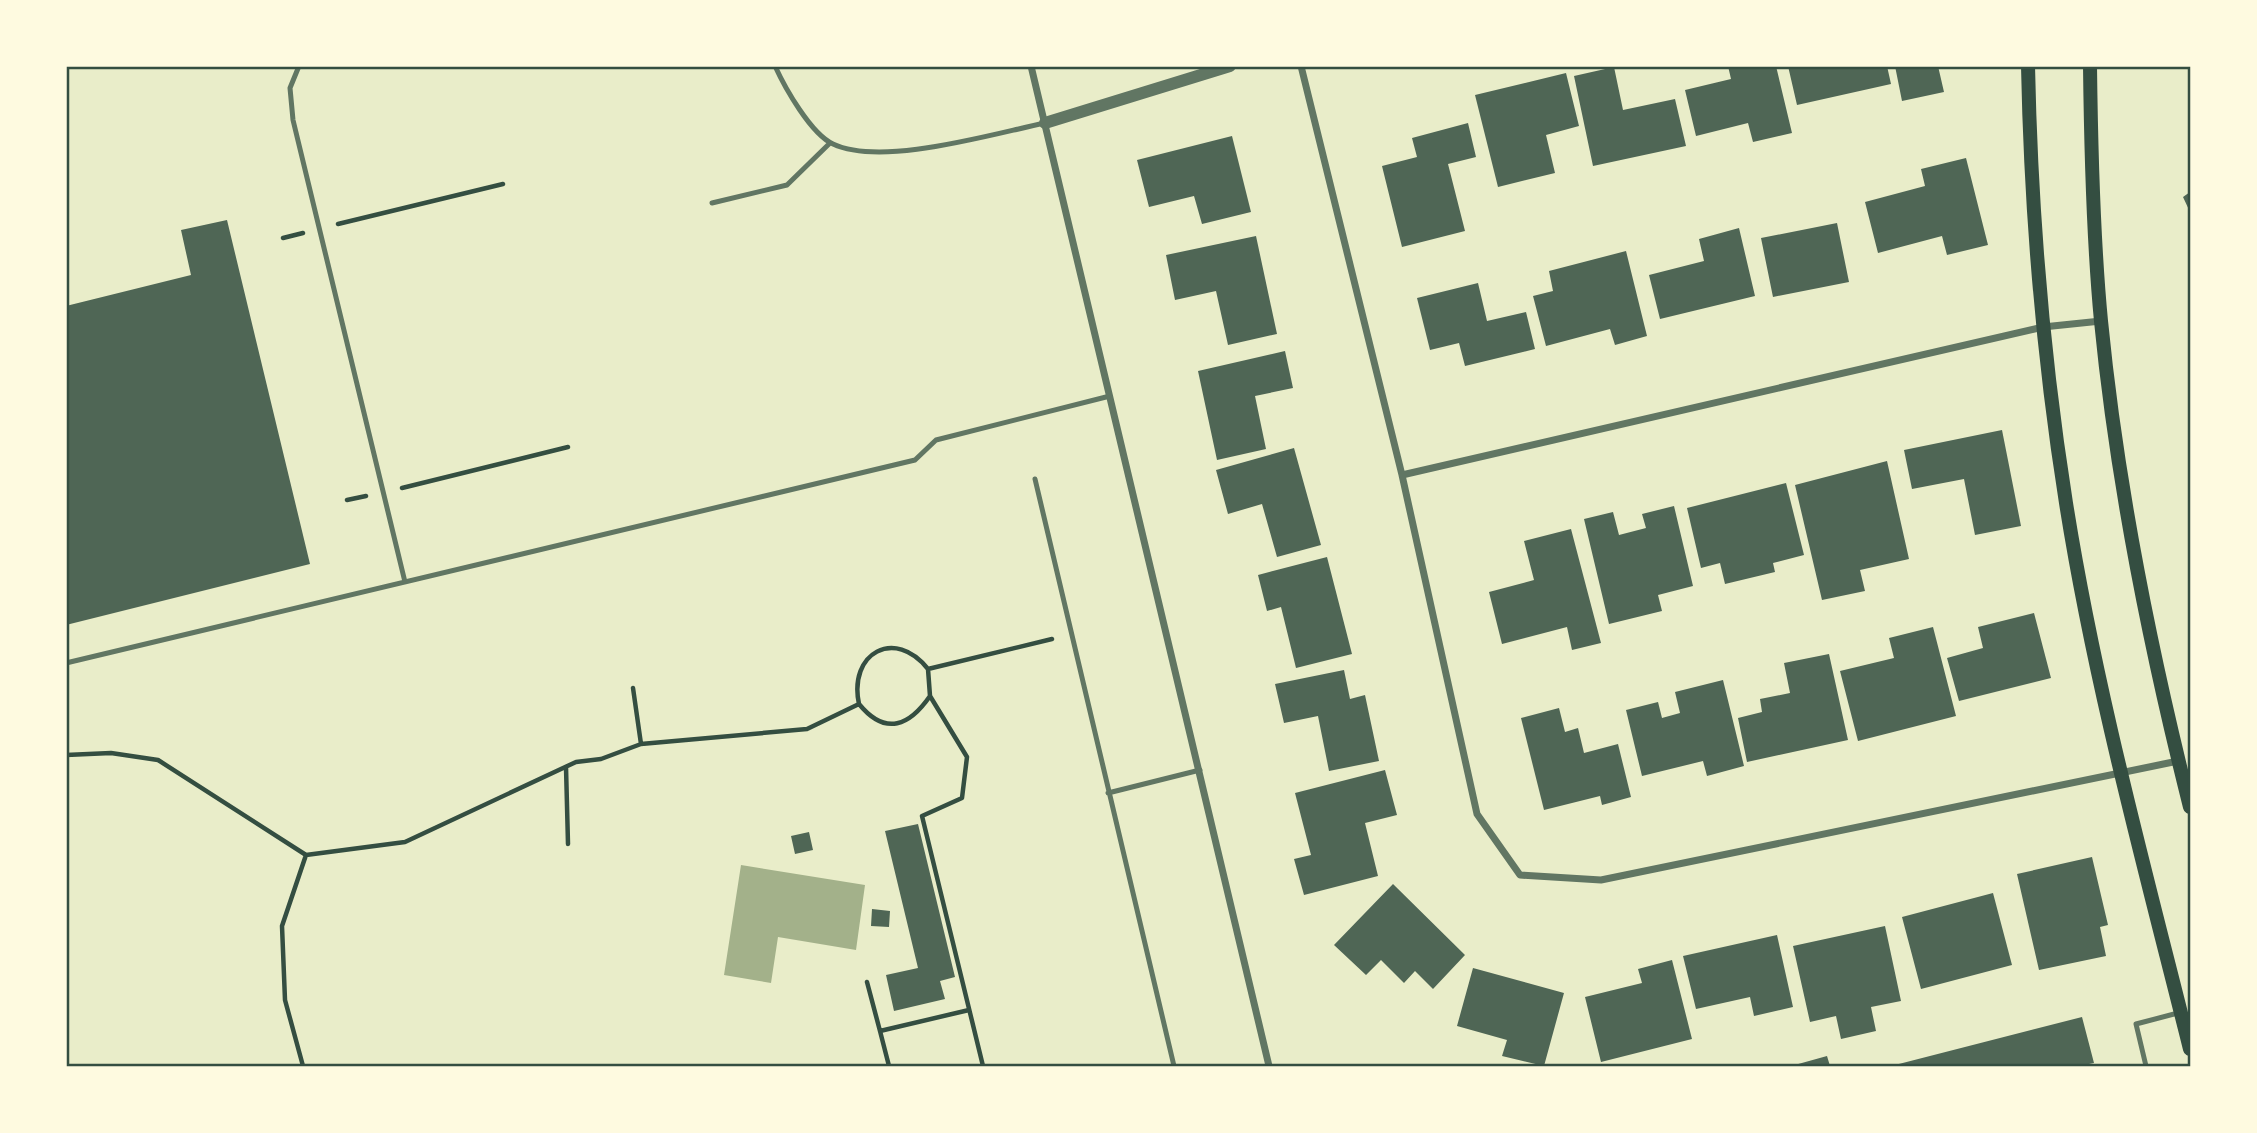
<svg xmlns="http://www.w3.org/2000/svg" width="2257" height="1133" viewBox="0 0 2257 1133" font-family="Helvetica,sans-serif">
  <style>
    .water { fill: #a3b18a }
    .building { fill: #4f6655 }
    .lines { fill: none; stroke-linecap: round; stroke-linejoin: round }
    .path { stroke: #344e41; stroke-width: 4.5 }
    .service { stroke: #617663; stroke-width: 5 }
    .minor { stroke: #617663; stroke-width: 7 }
    .tertiary { stroke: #617663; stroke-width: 12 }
    .secondary { stroke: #344e41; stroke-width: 14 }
    .neatline { fill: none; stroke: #344e41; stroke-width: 2.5 }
  </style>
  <rect width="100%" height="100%" fill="#e9edc9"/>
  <!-- water -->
  <path class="water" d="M741,865l124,20 -9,65 -78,-13 -7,46 -47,-8z"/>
  <!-- building -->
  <path class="building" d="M1728,66h48l16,67 -39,9 -5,-19 -52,13 -11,-46 46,-11z
    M1788,66h99l4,18 -94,21z
    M1895,66h43l6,26 -42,9z
    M1614,67l9,43 52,-11 11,47 -93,20 -19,-90z
    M1566,73l13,53 -33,9 9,38 -57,14 -23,-92z
    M1468,123l8,34 -28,7 17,67 -63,16 -20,-81 35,-9 -5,-19z
    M1232,136l19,76 -49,12 -8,-28 -45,11 -12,-47z
    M1966,158l22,87 -41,10 -5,-19 -64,17 -13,-51 60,-16 -4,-17z
    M2190,192v20l-7,-15z
    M227,220l83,344 -244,61v-319l125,-31 -10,-45z
    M1837,223l12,59 -76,15 -12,-59z
    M1739,228l16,68 -95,23 -11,-44 55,-14 -5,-22z
    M1256,236l21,98 -49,11 -12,-54 -41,9 -9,-45z
    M1626,251l21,85 -32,9 -5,-16 -64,17 -13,-50 20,-5 -4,-20z
    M1478,283l9,38 39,-9 9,37 -70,17 -6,-23 -29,7 -13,-52z
    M1285,351l8,37 -38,8 11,53 -49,11 -19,-89z
    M2002,430l19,96 -46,9 -11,-56 -52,10 -8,-39z
    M1294,448l27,97 -44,12 -15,-53 -34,10 -12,-44z
    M1887,461l22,98 -49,11 5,21 -43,9 -27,-115z
    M1786,483l18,72 -31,8 2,9 -50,12 -5,-21 -19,5 -14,-60z
    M1674,506l19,80 -35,9 4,16 -53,13 -25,-105 29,-7 6,23 27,-7 -4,-14z
    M1571,529l30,114 -29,7 -5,-23 -65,17 -13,-52 45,-12 -10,-39z
    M1327,557l25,97 -56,14 -15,-61 -14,4 -9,-36z
    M2034,613l17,65 -92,23 -12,-43 36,-10 -5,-21z
    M1933,627l23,89 -98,25 -18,-70 54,-13 -5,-20z
    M1829,654l19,86 -101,22 -9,-44 24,-6 -2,-13 30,-6 -6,-30z
    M1344,670l6,29 15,-4 14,66 -50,10 -11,-55 -34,7 -9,-39z
    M1723,680l21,86 -37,10 -4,-15 -61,15 -16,-66 32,-8 4,16 18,-5 -5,-21z
    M1559,708l6,24 13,-4 6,25 34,-9 13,53 -29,8 -2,-9 -56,14 -23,-92z
    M1385,770l12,45 -32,8 13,53 -74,19 -10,-36 17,-4 -16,-62z
    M918,824l37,153 -15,4 5,18 -51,12 -8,-36 32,-7 -33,-137z
    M809,832l4,18 -18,4 -4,-18z
    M2092,857l16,68 -8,2 6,29 -67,14 -22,-96z
    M1393,884l72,71 -32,34 -18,-18 -11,12 -23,-23 -15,15 -32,-30z
    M1993,893l19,72 -91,24 -19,-72z
    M872,909l18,2 -1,16 -18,-1z
    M1885,926l16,75 -30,6 5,24 -35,8 -5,-23 -26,6 -17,-76z
    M1777,935l16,72 -39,9 -4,-19 -54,12 -13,-53z
    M1672,960l20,79 -91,23 -16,-65 57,-14 -4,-14z
    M1473,968l91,25 -20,73 -42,-10 5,-16 -50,-14z
    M2082,1017l12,46 -15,3h-188z
    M1827,1056l3,10h-39z"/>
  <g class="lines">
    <!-- path -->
    <path class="path" d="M338,224l165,-40
      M283,238l20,-5
      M402,488l166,-41
      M347,500l19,-4
      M928,669l2,27
      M633,688l8,56
      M859,704c27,33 51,21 71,-8l37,61 -5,41 -40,18 61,250
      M66,755l45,-2 47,7 148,95 99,-13 171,-80 25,-3 40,-15 166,-15 52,-25c-11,-51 36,-77 69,-35l124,-30
      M566,767l2,77
      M867,982l13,49 89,-21
      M880,1031l9,35
      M303,1066l-18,-66 -3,-74 24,-71"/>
    <!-- service -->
    <path class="service" d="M299,66l-9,22 3,32 112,462
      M775,66c10,22 36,68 58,78 49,23 159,-10 212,-21
      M712,203l75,-18 43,-42
      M1035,479l139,587
      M66,663l849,-203 21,-20 174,-44
      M1108,793l92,-23
      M2146,1066l-10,-42 42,-11"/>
    <!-- minor -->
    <path class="minor" d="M1031,66l238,1000
      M1301,66l101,409 75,339 43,61 81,5 577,-119
      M1402,475l641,-148 58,-6"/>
    <!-- tertiary -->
    <path class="tertiary" d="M1045,123l185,-57"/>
    <!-- secondary -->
    <path class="secondary" d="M2028,66c3,147 15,292 38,437 29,184 79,366 124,546
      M2090,66c1,85 3,171 11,255 16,164 49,327 89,486"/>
  </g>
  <!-- border -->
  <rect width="2257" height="1133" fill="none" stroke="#fefae0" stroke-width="136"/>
  <rect x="68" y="68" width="2121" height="997" class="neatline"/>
</svg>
